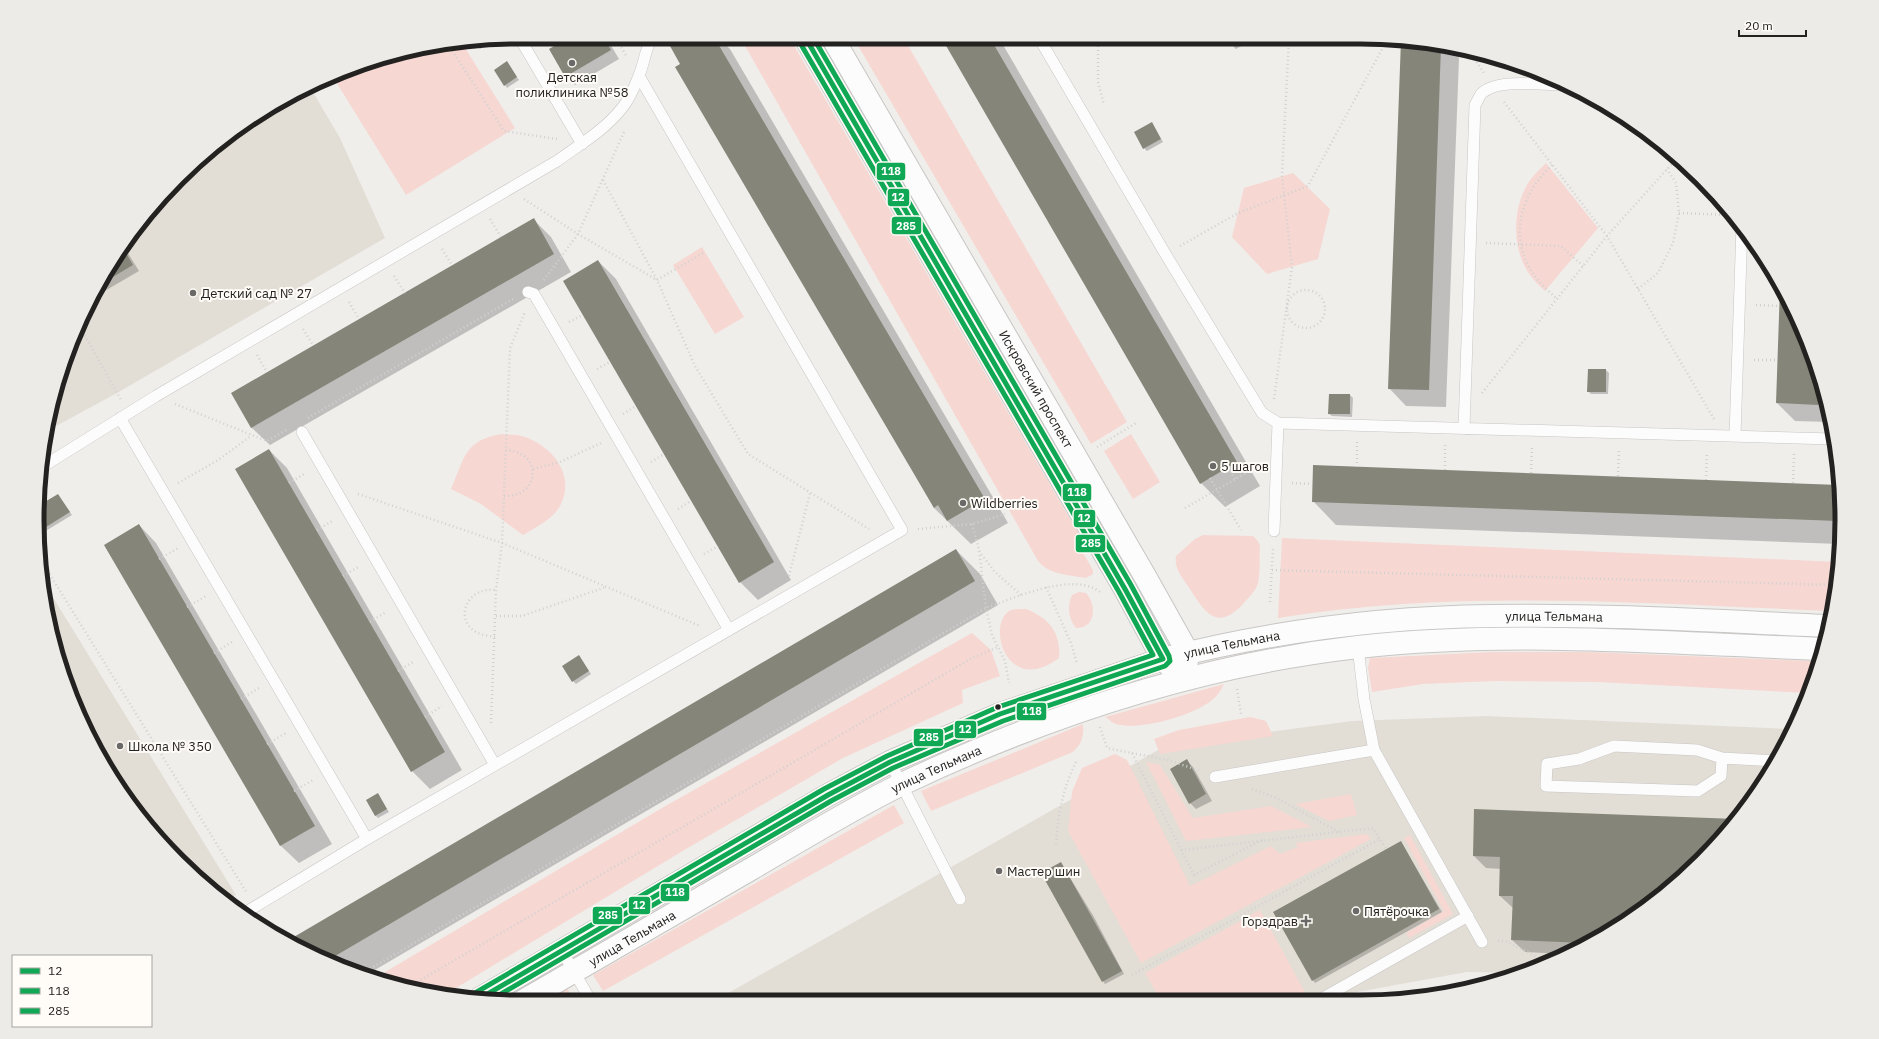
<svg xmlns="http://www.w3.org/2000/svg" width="1879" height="1039" viewBox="0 0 1879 1039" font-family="'IBM Plex Sans',sans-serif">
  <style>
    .built { fill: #e2ded6 }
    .green { fill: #f6d7d2 }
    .shadow { fill: #0003 }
    .building { fill: #858679 }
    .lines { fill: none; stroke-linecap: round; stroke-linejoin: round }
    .service-casing { stroke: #c7c6c4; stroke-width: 12 }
    .tertiary-casing { stroke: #c7c6c4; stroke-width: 24 }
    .path { stroke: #d1d1d1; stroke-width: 2.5; stroke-dasharray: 1 3; stroke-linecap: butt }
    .service { stroke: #fdfcfc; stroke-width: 11 }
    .tertiary { stroke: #fdfcfc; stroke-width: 22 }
    .bus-1-casing { stroke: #fffcf8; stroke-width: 8 }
    .bus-2-casing { stroke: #fffcf8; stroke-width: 8 }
    .bus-3-casing { stroke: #fffcf8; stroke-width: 8 }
    .bus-1 { stroke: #10a855; stroke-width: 5 }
    .bus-2 { stroke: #10a855; stroke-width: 5 }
    .bus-3 { stroke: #10a855; stroke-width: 5 }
    .poi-dot { fill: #6b6967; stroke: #fffcf8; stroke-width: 1.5 }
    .bus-dot { fill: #232220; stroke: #fffcf8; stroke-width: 1.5 }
    .labels { text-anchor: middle; stroke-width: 4; stroke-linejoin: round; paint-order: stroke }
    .poi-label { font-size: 13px; fill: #232220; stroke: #fffcf8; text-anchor: start }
    .street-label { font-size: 13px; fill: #232220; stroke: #fffcf8 }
    .rim { fill: none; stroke: #232220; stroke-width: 5 }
    .line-badge { stroke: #fffcf8; stroke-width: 1.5 }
    .badge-label { font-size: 11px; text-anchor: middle; font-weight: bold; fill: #fff }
  </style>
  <rect width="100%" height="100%" fill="#f0eeeb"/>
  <!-- built -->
  <path class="built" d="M310,87l30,51 45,100 -268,155 -70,38 6,-36 21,-60 44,-83 39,-51 69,-64 52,-35z
    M43,581l193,314 -12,6 -67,-63 -39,-51 -44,-83 -21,-60z
    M1487,716l305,13 -15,32 -55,77 -94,83 -84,44 -29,8 -48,-1 -115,21 -10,5 -626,2 451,-255 185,-24z"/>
  <!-- green -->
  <path class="green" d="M740,37h49l295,506 -5,3 14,24v4l-7,4c-16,-3 -37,-3 -48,-17z
    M853,37h50l224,385 -36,22z
    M462,43l53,85 -109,67 -73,-118c42,-19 84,-30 129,-34z
    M1546,163l52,65 -53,63c-5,-5 -11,-10 -15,-16 -17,-23 -18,-61 -5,-86 5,-11 13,-18 21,-26z
    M1293,173l37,36 -12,50 -51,15 -35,-37 12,-49z
    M702,247l42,70 -29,17 -42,-69z
    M501,434c7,1 17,0 24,3 28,10 50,38 36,67 -7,15 -25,23 -38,31l-42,-31 -30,-15c14,-32 13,-48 50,-55z
    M1131,434l29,48 -27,17 -29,-48z
    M1203,535l50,1 5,5 2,5c-1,10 1,31 -3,40 -3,7 -10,13 -15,19 -27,28 -39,4 -54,-19 -7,-10 -14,-18 -12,-30l19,-17z
    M1282,538l557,24 -1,20 -7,29c-181,-7 -373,-23 -553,7z
    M1079,592l7,1c11,12 10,35 -10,35 -8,-10 -9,-21 -4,-33z
    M1026,609c23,9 35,23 33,49 -53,40 -74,-36 -48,-48 4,-1 11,-1 15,-1z
    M972,633l19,17 9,26 -38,14 1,13 -120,55 -157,91 -240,145 -52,-9 -19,-7 287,-170z
    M1492,652h97l223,9 7,2 -3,11 -8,19 -210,-11 -103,-1 -72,3 -51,8 -4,-24 2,-10z
    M1224,684c-4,8 -8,14 -16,19 -18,13 -70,28 -92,21 -4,-1 -7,-5 -11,-7z
    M1250,717l16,4 7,15 -113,18 -6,-15 25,-9z
    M1083,724c1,12 -1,19 -10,28l-142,59 -10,-20z
    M1115,754l12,6 63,126 81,-40 9,8 18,-7 -3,-4 72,-9 4,5 -230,124 -73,-132 4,-39 10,-24z
    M1146,762l14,3 33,53 78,-12 41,21 -126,14z
    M1351,794l6,21 -28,6 -34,-17z
    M894,805l10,18 -301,168 -10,-16z
    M1410,835l43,79 -44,24 -3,-5 38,-22 -40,-73z
    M1260,910l46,84 -9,4 -137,1 -15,-26z
    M567,988l7,13h-29z"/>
  <!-- shadow -->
  <path class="shadow" d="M564,37h42l13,22 -44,26 -9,-9v-36z
    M687,37h31l12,12 278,474 -37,21 -37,-36 -252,-443z
    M942,37l57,1 261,448 -35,21 -24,-24z
    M1224,38h32l-20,11z
    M495,39l-15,10 -6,-8z
    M1402,40l46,7 11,11 -13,349 -40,-1 -17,-18z
    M507,63l12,17 -12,8 -2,-3z
    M1152,123l11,19 -16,9 -3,-3z
    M534,220l17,17 20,35 -301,173 -18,-17 -20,-35z
    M123,245l16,26 -36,21 -4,-4z
    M598,261l18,18 175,301 -33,20 -18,-18z
    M1781,288l11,18 33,88 5,28 -35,-1 -18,-18z
    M1606,370l3,3 -1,21h-17l-3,-3z
    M1350,395l3,3 -1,19 -20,-1 -3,-2z
    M269,450l18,18 175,302 -32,19 -18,-18z
    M1838,486l3,2 -2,56 -503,-19 -23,-24z
    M58,495l14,20 -33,20 -1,-27z
    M139,525l17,18 176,301 -33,19 -18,-17 -175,-301z
    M956,550l24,24 18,31 -630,369 -80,-32z
    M579,656l12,18 -15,10 -3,-3z
    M1187,761l6,6 19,34 -16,8 -6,-6z
    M378,795l11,17 -11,6 -3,-3z
    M1735,820l-107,101 -63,33 -40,-2 -13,-12 1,-32 -13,-12 1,-27 -15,-1 -12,-12z
    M1401,842l41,70 -127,71 -2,-3z
    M1061,863l33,54 30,57 -19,10 -2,-3z"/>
  <!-- building -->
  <path class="building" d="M563,37h40l8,13 -46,27 -16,-28 15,-9z
    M685,37h29l271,462 -38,22 -9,-16 -4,3 -259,-441 5,-3 -10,-18z
    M941,37l49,1 247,424 -37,22z
    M487,40l-11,7 -3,-5z
    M1401,40l40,6 -12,344 -41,-1z
    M507,61l10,16 -13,9 -10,-16z
    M1152,122l9,17 -18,10 -9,-17z
    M534,218l20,36 -303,174 -20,-35z
    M122,246l11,19 -32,19 17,-32z
    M598,260l176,302 -35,21 -176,-302z
    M1780,287l12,19 27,70 -1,29 -42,-2z
    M1588,369h18v23h-19z
    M1329,394h21v20h-22z
    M269,449l176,303 -34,20 -176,-303z
    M1313,465l526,20 -1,36 -526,-19z
    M58,494l12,18 -32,20v-26z
    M139,524l176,302 -35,20 -176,-301z
    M956,549l19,32 -645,378 -43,-18z
    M579,655l10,16 -17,11 -10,-16z
    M1187,759l19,35 -17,10 -19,-35z
    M378,793l9,16 -12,7 -9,-16z
    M1474,809l262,10 -14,19 -94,83 -43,22 -74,-3 2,-44h-14l1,-39 -27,-1z
    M1401,841l38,68 -127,72 -39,-69z
    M1061,862l61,109 -20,11 -61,-109z"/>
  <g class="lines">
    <!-- service casing -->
    <g class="service-casing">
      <path id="service" d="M519,37l63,107
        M1039,38l127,217 96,158 16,10 555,16
        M528,292l6,2 195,336
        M120,418l247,421
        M1464,429l11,-324c2,-3 4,-8 6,-11 15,-16 59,-9 80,-9
        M302,432l193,333
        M1735,436l7,-211
        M42,467l114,-71 401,-235c22,-16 48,-31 65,-53 7,-8 12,-20 16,-30 6,-13 7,-28 14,-41
        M1274,531l4,-108
        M1358,647l6,52 10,51 108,192
        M1722,758l-1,18 -23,15 -152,-5 1,-22 32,-5 35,-13 83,4 25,8 55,3
        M890,762l70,137
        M1215,777l159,-27
        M243,914l124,-75 535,-309 -263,-454
        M562,951l29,50
        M1323,998l145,-82"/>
    </g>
    <!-- tertiary casing -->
    <g class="tertiary-casing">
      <g id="tertiary">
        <path d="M805,37l320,552 38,70 10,10"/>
        <path id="s1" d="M832,37l314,541 42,75 -2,14"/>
        <path id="s2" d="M479,999l349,-204 62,-33 110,-48 163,-55c107,-27 219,-42 329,-43 112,-2 224,5 336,10"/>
        <path id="s3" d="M523,1001c76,-44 152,-88 228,-132 50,-29 100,-60 151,-85 143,-68 298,-119 456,-137 154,-17 310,-4 464,2"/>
      </g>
    </g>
    <!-- path -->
    <path class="path" d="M615,37l12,20
      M1098,38v44l6,23
      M448,44l56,87 53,8
      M1466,50l7,7 11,16
      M1504,102l103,134 107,183
      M1552,165c-30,28 -44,70 -20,107 6,10 17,19 25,27
      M603,180l54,100 38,86 53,88 121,75
      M524,199l54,35 79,46 48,-28
      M1679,213l50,2
      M490,219l11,18
      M1486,243l75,3 22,20
      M1180,246l58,-33 70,-27 80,-148
      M442,249l10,16
      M394,276l11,17
      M544,280l34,-46 46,-102
      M1638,289l20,-16 15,-30 6,-30 -3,-30 -9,-14
      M1287 309a19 19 0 1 1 38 0a19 19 0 1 1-38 0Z
      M349,302l10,17
      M1756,305l24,1
      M569,322l14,-7
      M79,325l42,75
      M303,329l10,16
      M257,355l10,17
      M1754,360h23
      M597,369l13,-7
      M1482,393l125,-157 71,-79
      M1274,399l18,-132 -10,-91 7,-138
      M175,404l92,37 19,-11
      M623,414l13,-8
      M308,418l205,-119
      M1828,422l1,-8
      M1097,447l39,-24
      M651,462l13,-8
      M1357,467v-26
      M1228,468l7,11
      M533,469l27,-7 41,-19
      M1445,470v-26
      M1531,473l1,-25
      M1618,476l1,-27
      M1210,478l31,52
      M1706,480l1,-28
      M178,483l40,-23 33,-24
      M289,483l17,-10
      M1292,483l20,1
      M1793,483l1,-29
      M358,494l144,49 198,83
      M504,496c37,1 39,-44 2,-46
      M1185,508l66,-38 8,-8
      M678,509l13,-8
      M972,524l7,26 7,58 6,27 13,26 4,22
      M918,529l54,-5 33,-10
      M317,530l17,-10
      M979,551l15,20 28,25
      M704,554l14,-8
      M39,557l208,336
      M159,559l19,-11
      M1272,570l565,15
      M343,576l17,-10
      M789,576l21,-83
      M1046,587l25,56 6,21
      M1270,602l3,-54
      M187,607l19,-11
      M496,616h26l84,-29
      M370,622l16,-10
      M495,637c-6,-1 -13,-2 -19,-5 -23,-14 -8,-46 20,-42
      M214,653l18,-11
      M398,671l17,-10
      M1237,689l4,25
      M241,699l18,-11
      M425,717l17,-11
      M491,723l5,-133 6,-47 8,-195 15,-36
      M1100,727l7,21 25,5 62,122 68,-35
      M267,744l19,-11
      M1132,753l36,7 32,11
      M1252,789l22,8 65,35
      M294,791l19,-11
      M1056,844c2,-30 7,-57 21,-84
      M1181,850l192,-22 13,21
      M1498,941h7l44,22
      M363,973l623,-365c28,-10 87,-37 114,-16
      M1132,975l248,-136
      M407,988l565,-330 26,-11"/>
    <!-- service -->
    <use href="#service" class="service"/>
    <!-- tertiary -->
    <use href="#tertiary" class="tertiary"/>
    <!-- bus-1 casing -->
    <g class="bus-1-casing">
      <path id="bus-1" d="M479,999l349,-204 62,-33 110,-48 163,-55 -38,-70 -320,-552"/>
    </g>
    <!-- bus-2 casing -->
    <g class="bus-2-casing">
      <path id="bus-2" d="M489,1001l342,-200 62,-33 110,-47 162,-55 5,-5 -1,-5 -38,-71 -318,-548"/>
    </g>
    <!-- bus-3 casing -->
    <g class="bus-3-casing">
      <path id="bus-3" d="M475,993l349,-204 63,-33 111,-49 155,-52 -34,-63 -320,-551"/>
    </g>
    <!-- bus-1 -->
    <use href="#bus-1" class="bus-1"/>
    <!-- bus-2 -->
    <use href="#bus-2" class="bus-2"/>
    <!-- bus-3 -->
    <use href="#bus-3" class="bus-3"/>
  </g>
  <!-- markers -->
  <g class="poi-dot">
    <circle cx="572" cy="63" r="4"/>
    <circle cx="193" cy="293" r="4"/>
    <circle cx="1213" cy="466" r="4"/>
    <circle cx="963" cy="503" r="4"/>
    <circle cx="120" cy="746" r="4"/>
    <circle cx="999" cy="871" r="4"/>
    <circle cx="1356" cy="911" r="4"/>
    <path d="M1304 915h4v4h4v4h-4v4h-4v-4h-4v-4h4z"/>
  </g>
  <circle class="bus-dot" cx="998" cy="707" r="3.5"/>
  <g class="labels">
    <!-- poi labels -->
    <g class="poi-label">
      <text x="572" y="82" text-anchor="middle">Детская<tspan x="572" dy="15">поликлиника №58</tspan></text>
      <text x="201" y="298">Детский сад № 27</text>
      <text x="1221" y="471">5 шагов</text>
      <text x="971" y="508">Wildberries</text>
      <text x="128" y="751">Школа № 350</text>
      <text x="1007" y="876">Мастер шин</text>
      <text x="1364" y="916">Пятёрочка</text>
      <text x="1298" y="926" text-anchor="end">Горздрав</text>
    </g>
    <!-- street labels -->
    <g class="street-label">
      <text dy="5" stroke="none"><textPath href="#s1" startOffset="407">Искровский проспект</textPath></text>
      <text dy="5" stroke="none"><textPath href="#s2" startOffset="1161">улица Тельмана</textPath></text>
      <text dy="5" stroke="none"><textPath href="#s2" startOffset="837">улица Тельмана</textPath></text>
      <text dy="5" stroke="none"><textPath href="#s3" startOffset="474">улица Тельмана</textPath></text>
      <text dy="5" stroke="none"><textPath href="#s3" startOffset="126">улица Тельмана</textPath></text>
    </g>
  </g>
  <!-- crop -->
  <path d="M0 0H1879V1039H0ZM519 44H1360A475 475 0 0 1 1835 519V520A475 475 0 0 1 1360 995H519A475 475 0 0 1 44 520V519A475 475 0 0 1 519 44Z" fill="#edebe7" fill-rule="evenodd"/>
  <path class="rim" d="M519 44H1360A475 475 0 0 1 1835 519V520A475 475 0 0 1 1360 995H519A475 475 0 0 1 44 520V519A475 475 0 0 1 519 44Z"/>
  <g class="line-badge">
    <rect x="876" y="162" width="30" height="19" rx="4" fill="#10a855"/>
    <rect x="887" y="188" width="23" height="19" rx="4" fill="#10a855"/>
    <rect x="891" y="216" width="31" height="19" rx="4" fill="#10a855"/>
    <rect x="1062" y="483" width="30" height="19" rx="4" fill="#10a855"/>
    <rect x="1073" y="509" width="23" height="19" rx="4" fill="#10a855"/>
    <rect x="1075" y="534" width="31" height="19" rx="4" fill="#10a855"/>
    <rect x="1016" y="702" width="31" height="19" rx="4" fill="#10a855"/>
    <rect x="954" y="720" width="23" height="19" rx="4" fill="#10a855"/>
    <rect x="913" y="728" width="31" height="19" rx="4" fill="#10a855"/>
    <rect x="660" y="883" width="30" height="19" rx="4" fill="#10a855"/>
    <rect x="628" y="896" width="23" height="19" rx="4" fill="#10a855"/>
    <rect x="592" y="906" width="31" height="19" rx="4" fill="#10a855"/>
  </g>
  <g class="badge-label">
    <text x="891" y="175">118</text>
    <text x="898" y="201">12</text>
    <text x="906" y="230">285</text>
    <text x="1077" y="496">118</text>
    <text x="1084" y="522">12</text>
    <text x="1091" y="547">285</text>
    <text x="1032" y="715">118</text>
    <text x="965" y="733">12</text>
    <text x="929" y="741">285</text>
    <text x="675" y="896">118</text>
    <text x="639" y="909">12</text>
    <text x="608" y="919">285</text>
  </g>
  <!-- legend -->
  <rect x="12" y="955" width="140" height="72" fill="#fffcf8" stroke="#a7a5a2"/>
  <rect x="20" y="968" width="20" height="6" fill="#10a855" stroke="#a7a5a2"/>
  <text x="48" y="975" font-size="12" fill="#232220">12</text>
  <rect x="20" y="988" width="20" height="6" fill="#10a855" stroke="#a7a5a2"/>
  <text x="48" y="995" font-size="12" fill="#232220">118</text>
  <rect x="20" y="1008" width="20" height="6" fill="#10a855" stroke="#a7a5a2"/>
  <text x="48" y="1015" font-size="12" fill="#232220">285</text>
  <!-- scale -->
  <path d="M1739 30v6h67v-6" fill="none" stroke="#232220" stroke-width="2"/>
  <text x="1745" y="30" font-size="12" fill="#232220" stroke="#fffcf8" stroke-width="3" paint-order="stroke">20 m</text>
</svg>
